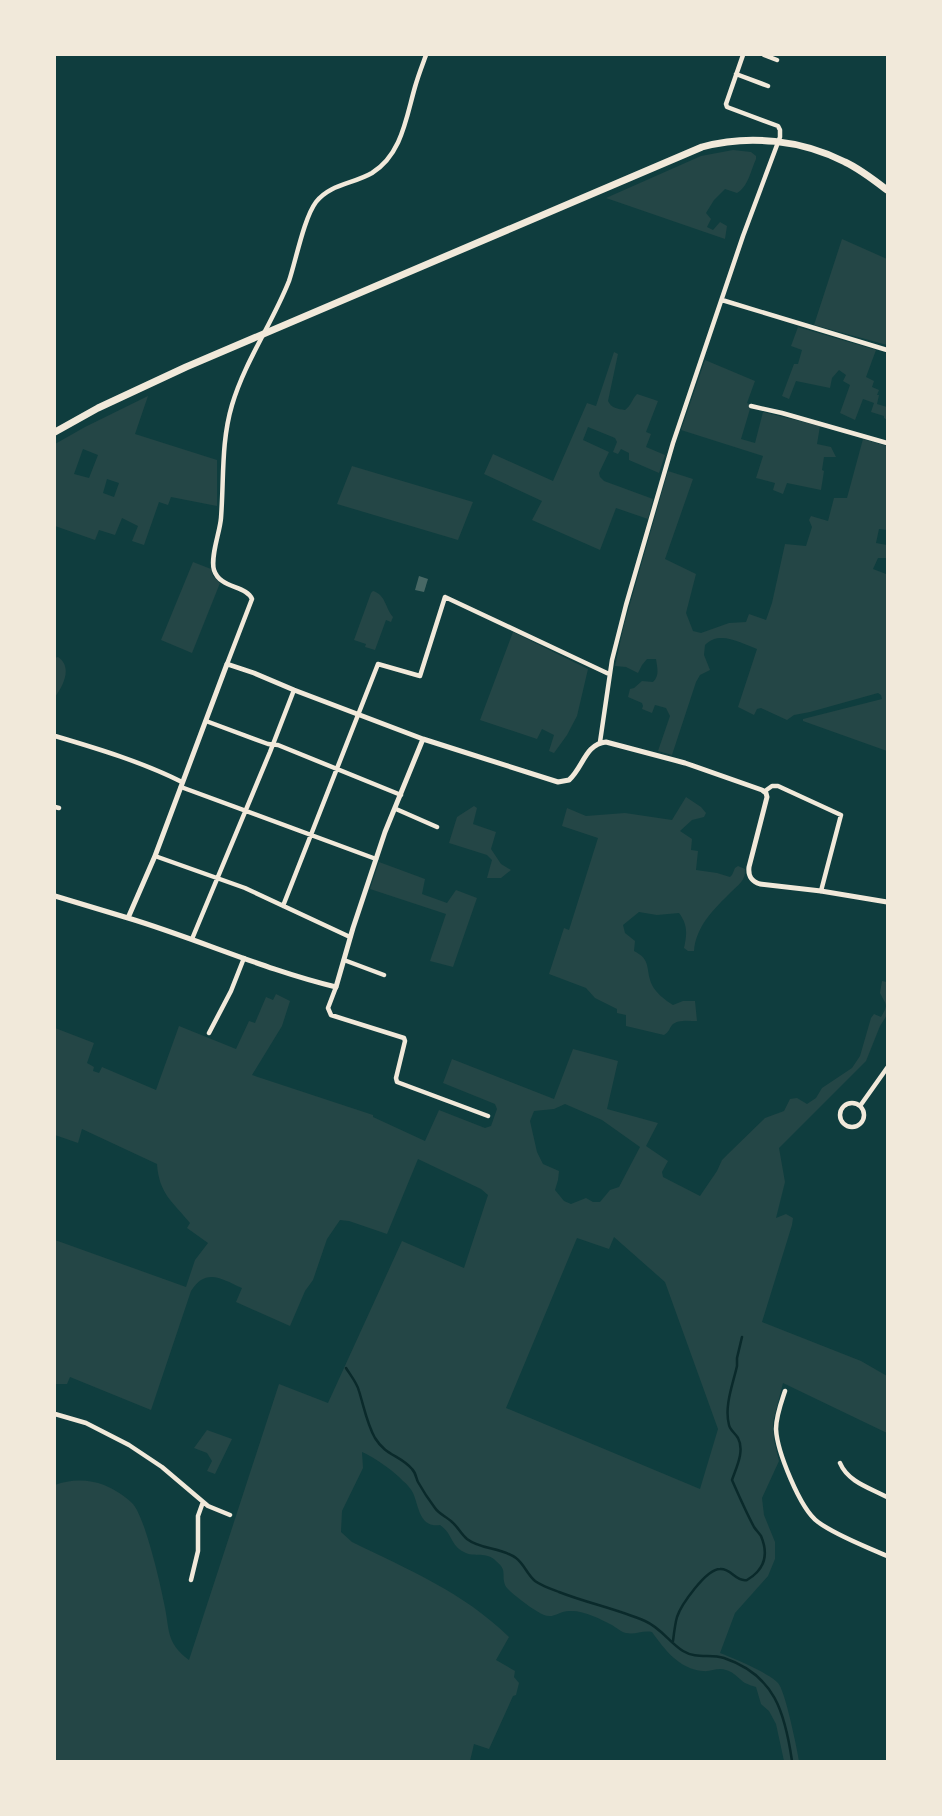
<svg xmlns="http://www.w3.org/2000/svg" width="942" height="1816" viewBox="0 0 942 1816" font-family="Montserrat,sans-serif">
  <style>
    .green { fill: #244646; fill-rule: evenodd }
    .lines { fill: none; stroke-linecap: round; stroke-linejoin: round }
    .stream { stroke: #0a2a2b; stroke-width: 2.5 }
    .building { fill: #486865 }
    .minor { stroke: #f1e9da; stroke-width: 4.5 }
    .tertiary { stroke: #f1e9da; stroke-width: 5 }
    .primary { stroke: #f1e9da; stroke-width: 7 }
  </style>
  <rect width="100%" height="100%" fill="#0f3d3e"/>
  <!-- green -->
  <path class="green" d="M733,150l18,2 5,4v3c-5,11 -8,28 -19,34l-12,-4 -11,11 -8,13 5,6 -4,8 6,3 7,-8 7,4 -2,13 -119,-41 95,-42z
    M842,239l45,20v86l-73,-20z
    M798,327l78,23 -10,27 8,4 -2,6 7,3 -2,5h2l-2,9 10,3v13l-3,-2v-2l-13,-4 3,-9 -11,-4 -8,21 -15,-7 10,-28 -7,-4 3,-6 -7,-5 -7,8 -2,10 -34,-7 -7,18 -7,-3 12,-32h4l4,-14 -11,-4z
    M614,352l4,2 -10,47c3,7 10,8 17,9 6,-4 7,-11 12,-16l21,7 -12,31 5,2 -5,13 19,8 -6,18 -30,-13v-7l-8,-4 -3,5 -5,-2 4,-10 -2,-4 -27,-11 -5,13 26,12 -10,21 1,4 4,4 49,18 -5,20 -32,-11 -16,42 -68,-30 10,-19 -58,-27 9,-20 60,27 34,-78 9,3z
    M705,360l50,21 -8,22 2,1 1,5 -9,30 14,4 8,-31 57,14 -3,18 14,3 5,10h-12l-2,13 2,1 -3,19 -34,-7 -4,11 -10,-4 2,-7 -19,-5 7,-22 -82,-26z
    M148,396l-13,38 82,26v46l-46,-9 -3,8 -9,-3 -15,43 -12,-4 6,-15 -16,-8 -7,17 -16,-5 -4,10 -40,-14v-82l30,-17zM83,449l15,6 -9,23 -15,-4zM107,479l12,4 -5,14 -11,-4z
    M863,439l24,7v84l-8,-1 -3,14 11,2v13h-9l-5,11 13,5 1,-2v179l-84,-30v-2l79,-20 -1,-4 -3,-2 -68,19 -16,3 -7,5 -26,-12 -4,1 -3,6 -16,-8 19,-58c-17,-6 -37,-19 -52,-4l-1,10 6,15 -10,5 -4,7 -24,73 -14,-4 12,-35 -4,-8 -11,-3 -3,8 -10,-4 1,-3 -1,-3 -14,-6 2,-8 4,-1 8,-7 11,1c7,-7 4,-15 3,-23h-9l-5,6 -4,8 -12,-6 -11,-1 9,-41 44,-154 25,8 -28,80 31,15 -10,39 7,18 8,2 28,-10 17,-1 3,-8 17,6 6,-17 13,-59 21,2 6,-19 -3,-7 2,-4 17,5 6,-23h13z
    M352,466l121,36 -15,38 -121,-36z
    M193,562l18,7 2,7 7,7 -28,70 -31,-13z
    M373,591c13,4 12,17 20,26l-2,5 -5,-2 -11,30 -10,-3 1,-3 -12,-4 17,-47z
    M513,632l75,37 -11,47 -10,19 -13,18 -5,-2 5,-16 -12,-6 -5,10 -57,-19z
    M58,657c15,10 5,29 -3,40v-39z
    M686,797l15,10 5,6 -2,4 -12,3 -12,11 12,8 -1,11 7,1 -2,19 21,3 13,4 2,-2 3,-7 3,-2 7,3c0,3 0,6 -1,8 -2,6 -9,11 -13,15 -17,17 -35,34 -37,59h-6l-4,-3c3,-14 4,-23 -5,-35l-22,2 -18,-3 -16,13 2,8 10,8 -1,10c18,9 11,18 18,34 4,8 13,15 21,20l10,-4h12l2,20c-8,0 -19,-2 -25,4 -3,4 -3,7 -8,10l-38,-9v-11l-9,-2v-4l-22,-11 -9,-10 -37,-14 15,-46 5,2 29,-92 -36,-12 5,-18 19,8 39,-3 47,7z
    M474,806l3,2 -4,16 23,8 -5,17 10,15 10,6 -10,8h-14l5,-18 -5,-5 -38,-12 8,-26z
    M379,862l46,17 -3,15 25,9 9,-13 21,8 -24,69 -23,-6 16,-47 -76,-25z
    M882,981l5,1v33l-7,11 -14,35 -87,87 6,34 -9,36 10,-4 7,4 -1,7 -30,97 99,39 26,15v57l-104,-50 -10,39 1,18 5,21 -17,37 2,17 11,27v17l-7,17 -33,37 -15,40c13,5 49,20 58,30 7,7 19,65 21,78h-15l-8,-37 -7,-13 -8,-7 -5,-17c-3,-1 -7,-2 -11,-4 -6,-4 -11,-11 -19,-13 -8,-3 -15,2 -23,1 -24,-2 -38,-21 -51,-39 -9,-2 -17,3 -26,1 -5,-1 -9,-5 -14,-8 -12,-6 -28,-15 -43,-14 -9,0 -16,8 -25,4 -8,-3 -36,-23 -39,-30 -4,-11 3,-14 -9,-24 -9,-10 -22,-3 -32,-9 -14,-7 -11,-18 -24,-27 -21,3 -21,-19 -27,-32 -2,-4 -6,-9 -10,-12 -9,-10 -29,-24 -41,-29l1,16 -21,43 -1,21 11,10c57,28 111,50 157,95l-13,23 19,11 -1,6 5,6 -3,12 -3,1 -24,53 -15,-5 -4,17h-415v-276c15,-6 34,-6 49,0 10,4 21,11 29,19 12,14 27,78 31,99 6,26 1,39 25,57l90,-276 49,19 74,-162 62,27 24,-73 -7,-6 -63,-30 -31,75 -38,-13 -9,-1 -13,19 -14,41 -8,11 -15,35 -54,-24 6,-14c-20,-9 -36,-21 -51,3l-40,119 -81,-33 -3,7h-12v-144l131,47 9,-27 13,-17 -21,-15 3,-5c-17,-21 -31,-29 -33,-59l-75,-35 -4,14 -23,-8v-107l39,15 -7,20 7,4 -1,4 6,2 3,-6 54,23 23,-64 57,23 13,-28 6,2 11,-26 7,3 3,-6 14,7 -8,25 -30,49 121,40v2l52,24 14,-31 46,18 6,-2 6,-17 -2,-5 -52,-21 9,-24 102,40 19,-50 45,12 -11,48 51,14 -12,23 22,15 -6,11 1,5 37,19 17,-25 5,-11 6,-6 37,-36 19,-7 6,-12 7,-1 10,6 9,-6 6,-10 30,-20 8,-12 11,-38 3,-4 7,3c8,-13 5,-12 -1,-24zM565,1104l37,16 38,27 -21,40 -9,3 -10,12h-7l-7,-4 -15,6 -7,-3 -9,-11 3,-10 1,-9 -16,-7 -6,-12 -7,-31 4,-10 20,-2zM614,1237l51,45 53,147 -18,60 -194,-81 71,-170 32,11z
    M207,1430l25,9 -17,35 -8,-3 5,-10 -5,-8 -13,-5z"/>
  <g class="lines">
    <!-- stream -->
    <path class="stream" d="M346,1368c5,8 11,15 13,23 5,16 8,33 16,47 11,18 25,17 37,31 4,4 4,9 6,13 5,9 11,18 17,26 4,6 12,9 17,14 6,5 9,12 15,17 14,11 34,8 49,19 8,6 11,16 19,23 7,5 16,8 24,11 28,11 58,17 86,29 16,7 24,21 38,30 13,8 27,3 41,7 51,17 61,55 68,103
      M673,1641c1,-8 2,-17 4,-24 4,-12 29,-48 43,-48 11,-1 16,13 27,11 17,-10 22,-25 14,-44 -2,-3 -5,-6 -7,-9 -8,-15 -15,-31 -22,-47 4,-12 13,-29 6,-42 -3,-5 -8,-8 -9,-13 -5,-19 4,-41 8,-59v-8l5,-21"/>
  </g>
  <!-- building -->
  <path class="building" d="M419,576l9,3 -4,13 -9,-2z"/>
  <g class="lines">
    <!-- minor -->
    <path class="minor" d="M764,55l13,5
      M736,74l32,12
      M722,300l165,50
      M751,406l31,7 105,30
      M227,664l25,-65c-6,-14 -32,-10 -38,-29 -4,-13 6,-38 7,-52 3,-39 0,-76 11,-113 13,-44 40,-81 57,-124 7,-21 15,-63 27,-79 14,-18 37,-18 56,-29 30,-19 34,-55 43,-86 3,-11 7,-21 11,-32
      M206,721l62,23 10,1 123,50
      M55,736c44,13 87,26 127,46
      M600,742l12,-82 14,-55 47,-162 70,-207 37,-99v-7l-2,-4 -51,-19 -1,-3 17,-49
      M181,787l195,72
      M765,791l7,-5h6l63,29 -20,76
      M55,807l4,1
      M396,809l41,18
      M155,856l90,32 105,49
      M283,906l95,-242 42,12 25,-79 164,77
      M192,939l78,-187 24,-62
      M344,960l40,15
      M336,987l-8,21 3,7 73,23 1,3 -9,37 1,4 91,34
      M209,1033l22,-42 13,-33
      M840 1115a12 12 0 1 1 24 0a12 12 0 1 1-24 0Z
      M860,1106l27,-38
      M785,1391c-4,12 -9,25 -9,38 1,22 24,80 42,93 19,14 47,24 69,34
      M55,1414l31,9 43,22 33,22 46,39 22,9
      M840,1463c8,19 30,25 47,34
      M191,1580l7,-29v-35l5,-14"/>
    <!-- tertiary -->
    <path class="tertiary" d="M55,896l73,22 27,-62 72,-192 27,9 40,17 129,49 135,43 11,-2c14,-12 16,-36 37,-38l79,21 77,27 4,3 1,4 -18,70c-1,9 2,14 11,17l61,7 66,11
      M128,918c70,21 137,52 208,69l17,-59 32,-96 38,-93"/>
    <!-- primary -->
    <path class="primary" d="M55,432l43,-24 88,-41 516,-220c47,-13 100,-7 143,15 15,7 29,18 42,28"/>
  </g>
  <!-- border -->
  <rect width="942" height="1816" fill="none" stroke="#f1e9da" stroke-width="112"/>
</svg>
